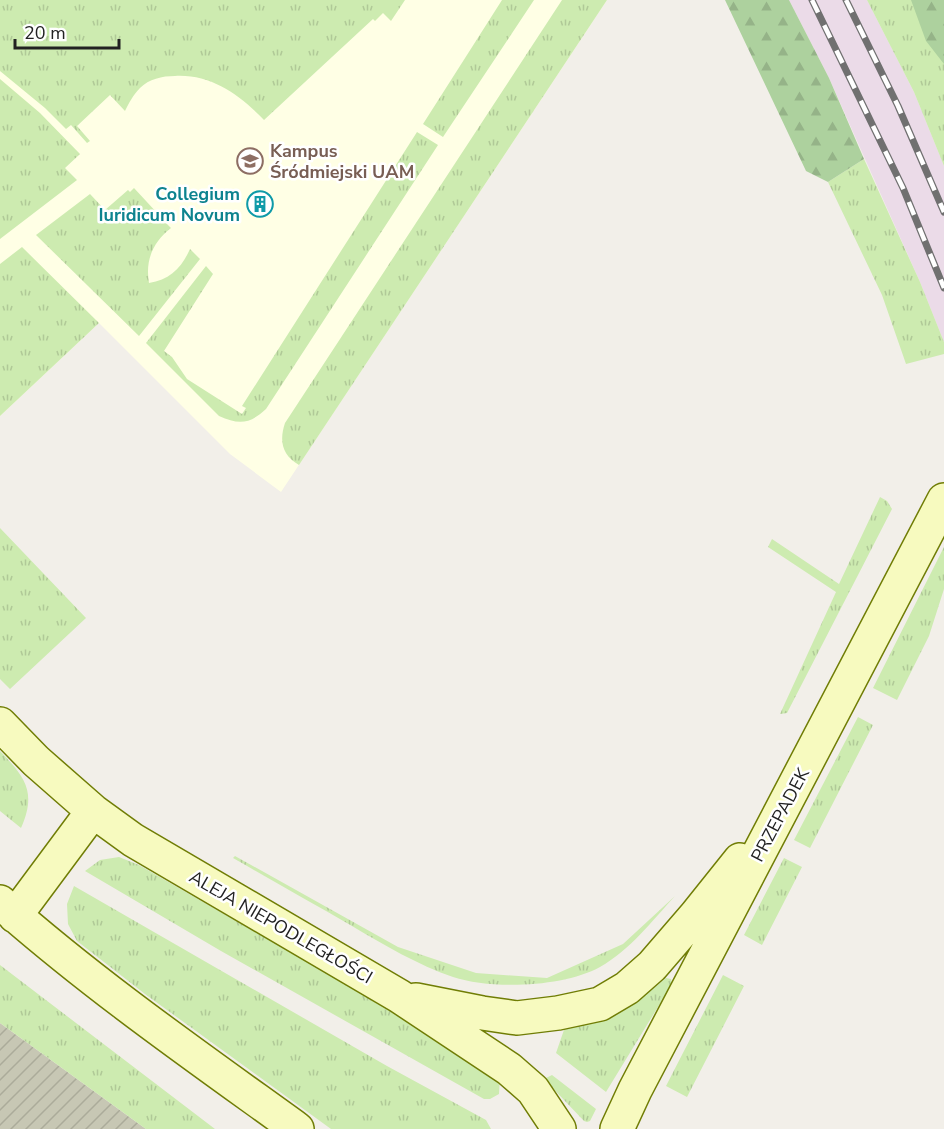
<svg xmlns="http://www.w3.org/2000/svg" width="944" height="1129" viewBox="0 0 944 1129" font-family="'Nunito Sans',sans-serif">
  <style>
    .education { fill: #ffffe5 }
    .railway { fill: #ebdbe8 }
    .construction { fill: url(#construction-furrows) }
    .grass { fill: url(#grass-tufts) }
    .forest { fill: url(#forest-firs) }
    .lines { fill: none; stroke-linecap: round; stroke-linejoin: round }
    .secondary-casing { stroke: #707d05; stroke-width: 36 }
    .secondary { stroke: #f7fabf; stroke-width: 33 }
    .rail-casing { stroke: #707070; stroke-width: 7 }
    .rail { stroke: #fff; stroke-width: 4.5; stroke-dasharray: 14; stroke-linecap: butt }
    .labels { text-anchor: middle; stroke-width: 5; stroke-linejoin: round; paint-order: stroke }
    .education-label { font-size: 18px; font-weight: bold; fill: #785e54; stroke: #fff; text-anchor: start }
    .culture-label { font-size: 18px; font-weight: bold; fill: #0d838f; stroke: #fff; text-anchor: end }
    .street-label { font-size: 18px; fill: #222; stroke: #fff }
  </style>
  <defs>
    <pattern id="construction-furrows" width="10" height="10" patternUnits="userSpaceOnUse" patternTransform="scale(1.5)"><rect width="10" height="10" fill="#c7c7b4"/><path d="M-1 1l2-2M0 10L10 0M9 11l2-2" fill="none" stroke="#abab9a"/></pattern>
    <pattern id="grass-tufts" width="24" height="20" patternUnits="userSpaceOnUse" patternTransform="scale(1.5)"><rect width="24" height="20" fill="#cdebb0"/><path d="M3 7l-1-3M5 7V3M7 7l1-3M15 17l-1-3M17 17v-4M19 17l1-3" fill="none" stroke="#b0c997"/></pattern>
    <pattern id="forest-firs" width="22" height="20" patternUnits="userSpaceOnUse" patternTransform="scale(1.5)"><rect width="22" height="20" fill="#add19e"/><path d="M5 1l3.5 6h-7zM16 11l3.5 6h-7z" fill="#95b388"/></pattern>
  </defs>
  <rect width="100%" height="100%" fill="#f2efe9"/>
  <!-- education -->
  <path class="education" d="M0,0h607l-326,492 -51,-38 -131,-131 -99,93z"/>
  <!-- railway -->
  <path class="railway" d="M789,0h78l47,92 30,74v176l-24,-60 -91,-204z"/>
  <!-- construction -->
  <path class="construction" d="M0,1023l146,106h-146z"/>
  <!-- grass -->
  <path class="grass" d="M0,0h405l-14,21 -8,-8 -8,8 -2,-2 -109,101c-24,-25 -53,-46 -89,-44 -13,0 -26,3 -35,12 -7,7 -11,15 -15,23l-15,-16 -33,31 13,15 -3,2 -16,-18 -5,4 -21,-21 -45,-37z
    M502,0h32l-91,137 -20,-13z
    M562,0h45l-308,465c-17,-10 -20,-24 -14,-42z
    M867,0h77v166l-30,-74z
    M0,79l40,34 40,41 -15,14 12,12 -77,59z
    M417,132l21,13 -172,264c-16,15 -27,16 -47,7l-73,-73 60,-77 7,8 -49,77 8,6 15,22 55,35 4,-6 -4,-2z
    M864,159l56,123 24,60v12l-38,10 -24,-69 -54,-113z
    M134,188l25,27 -4,4 2,2 4,-3 10,10c-18,14 -26,32 -22,55 21,-3 33,-16 41,-34l10,10 -61,77 -103,-101 54,-41 15,16 23,-20 2,2z
    M22,247l77,76 -99,93v-152z
    M880,497l7,4 5,8 -105,204 -7,1 56,-122 -68,-45 4,-8 67,45z
    M0,528l86,90 -76,71 -10,-10z
    M944,547v42l-15,47 -32,64 -24,-12z
    M858,717l15,8 -63,123 -16,-8z
    M0,751c25,26 37,41 21,77l-21,-17z
    M235,856l163,91 78,26 71,5 76,-34 52,-48c-23,25 -45,54 -75,71 -36,20 -108,23 -147,10 -35,-12 -69,-32 -101,-51 -40,-23 -79,-45 -119,-68z
    M119,857l20,8 338,195 23,16 -1,18 -9,5h-6l-263,-148 -136,-80 15,-11z
    M784,858l18,9 -40,78 -18,-10z
    M74,886l313,180 99,54 5,9h-160l-186,-135 -68,-53 -9,-17 -1,-20z
    M0,965l215,164h-69l-146,-106z
    M723,975l21,11 -57,111 -21,-11z
    M666,978l5,1 1,5 -66,108 -50,-39 9,-26c11,-2 23,-2 33,-5 26,-8 48,-27 68,-44z
    M552,1075l44,34 -6,12 -3,1 -3,-1 -40,-42z"/>
  <!-- forest -->
  <path class="forest" d="M725,0h64l40,78 35,81 -36,23 -22,-11z
    M911,0h33v64l-18,-23z"/>
  <g class="lines">
    <!-- secondary casing -->
    <g class="secondary-casing">
      <path id="secondary" d="M0,724l36,37 57,50 40,29 266,156 110,73 24,21 26,39
        M0,902c94,83 196,154 297,227
        M15,916l78,-105
        M416,1000l66,13 35,5 41,-5 42,-9 27,-16 25,-22 44,-51 44,-55
        M617,1129l18,-39 309,-590"/>
    </g>
    <!-- secondary -->
    <use href="#secondary" class="secondary"/>
    <!-- rail casing -->
    <g class="rail-casing">
      <path id="rail" d="M812,0l91,188 41,100
        M846,0l52,106 46,106"/>
    </g>
    <!-- rail -->
    <use href="#rail" class="rail"/>
  </g>
  <!-- icons -->
  <defs>
    <g id="university-ring" transform="scale(1.35)"><circle r="9.5" fill="#fff" stroke="#8d6e63" stroke-width="1.5"/><path d="M0-5L7-2L0 1L-7-2ZM-4 1L0 2.5L4 1V4Q0 6-4 4Z" fill="#8d6e63"/></g>
    <g id="building-ring" transform="scale(1.35)"><circle r="9.5" fill="#fff" stroke="#0f9aa8" stroke-width="1.5"/><path d="M-4-6H4V6H1V3H-1V6H-4ZM-2.5-4.3h1.7v1.8h-1.7ZM.8-4.3h1.7v1.8H.8ZM-2.5-1h1.7V.8h-1.7ZM.8-1h1.7V.8H.8Z" fill="#0f9aa8"/></g>
  </defs>
  <g fill-rule="evenodd">
    <use href="#university-ring" x="250" y="161"/>
    <use href="#building-ring" x="260" y="204"/>
  </g>
  <g class="labels">
    <!-- education labels -->
    <g class="education-label">
      <text x="270" y="157">Kampus<tspan x="270" dy="21">Śródmiejski UAM</tspan></text>
    </g>
    <!-- culture labels -->
    <g class="culture-label">
      <text x="240" y="200">Collegium<tspan x="240" dy="21">Iuridicum Novum</tspan></text>
    </g>
    <!-- street labels -->
    <g class="street-label">
      <text transform="translate(780 815) rotate(-62)" y="6">PRZEPADEK</text>
      <text transform="translate(281 927) rotate(30)" y="6">ALEJA NIEPODLEGŁOŚCI</text>
    </g>
  </g>
  <!-- scale -->
  <path d="M15 39v9h104v-9" fill="none" stroke="#222222" stroke-width="3"/>
  <text x="24" y="39" font-size="18" fill="#222222" stroke="#ffffff" stroke-width="4.5" paint-order="stroke">20 m</text>
</svg>
